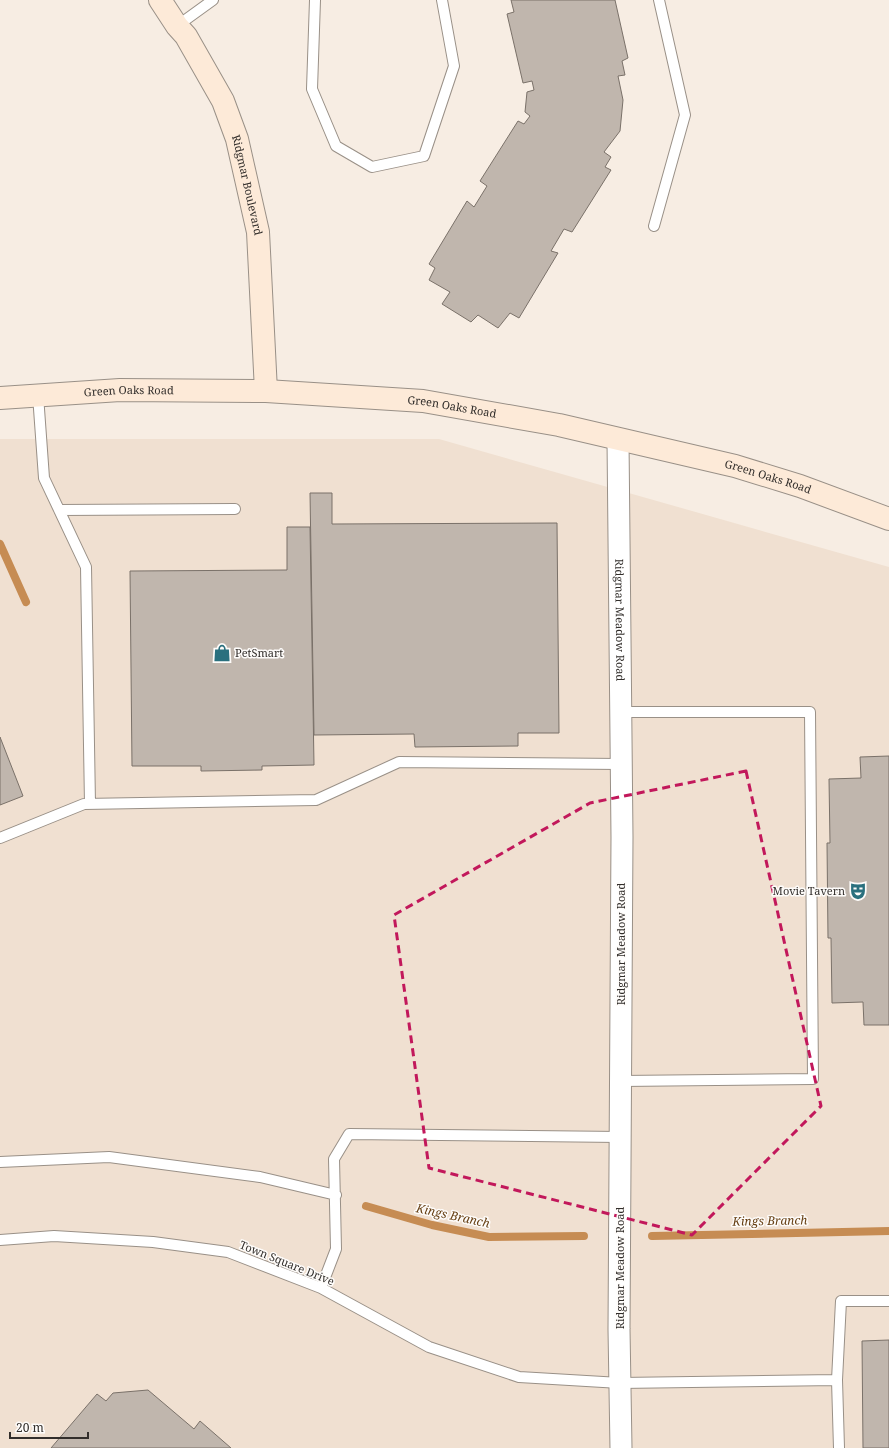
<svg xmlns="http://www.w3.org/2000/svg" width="889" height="1448" viewBox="0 0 889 1448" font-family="'Noto Serif',serif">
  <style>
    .built { fill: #f0e0d1 }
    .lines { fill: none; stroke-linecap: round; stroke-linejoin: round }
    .stream { stroke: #c68c53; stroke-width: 8 }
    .building { fill: #c0b6ad; stroke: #7a7169 }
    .lane-casing { stroke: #999087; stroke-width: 12 }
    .street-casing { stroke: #999087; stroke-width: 23 }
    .secondary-casing { stroke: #999087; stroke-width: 24 }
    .lane { stroke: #fff; stroke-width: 10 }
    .street { stroke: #fff; stroke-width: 21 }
    .secondary { stroke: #fdead8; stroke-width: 22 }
    .marked { fill: none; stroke: #c2185b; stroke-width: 3; stroke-dasharray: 8 5; stroke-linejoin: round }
    .labels { text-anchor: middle; stroke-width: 3; stroke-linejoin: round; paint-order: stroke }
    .street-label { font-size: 11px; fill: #322e2b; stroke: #fefcfa }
    .poi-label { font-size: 11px; fill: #322e2b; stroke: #fefcfa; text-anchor: start }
    .water-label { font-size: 12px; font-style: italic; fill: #674014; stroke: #fefcfa }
  </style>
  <rect width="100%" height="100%" fill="#f7ede3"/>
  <!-- built -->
  <path class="built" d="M0,439h439l450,128v881h-889z"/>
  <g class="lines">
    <!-- stream -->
    <path class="stream" d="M0,544l26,58
      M366,1206l66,19 57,12 95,-1
      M652,1236l237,-5"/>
  </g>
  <!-- building -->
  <path class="building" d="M511,0h104l13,58 -6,3 3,14 -7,1 5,24 -3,31 -16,21 7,5 -6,10 6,3 -39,62 -8,-3 -13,22 7,2 -39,65 -9,-5 -12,15 -20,-13 -7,7 -29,-18 8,-12 -21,-12 6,-12 -6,-4 38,-63 7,6 13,-21 -7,-5 38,-60 6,3 6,-8 -5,-4 2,-20 7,-2 -2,-9 -9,2 -16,-69 7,-2z
    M310,493h22v31l225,-1 2,210h-41v13l-103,1 -1,-13 -100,1z
    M287,527h23l4,238 -52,1v4l-61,1v-5h-69l-2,-195 157,-1z
    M0,737l23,59 -23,9z
    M889,756v269h-25l-1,-23 -31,1 -1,-65h-3l-1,-95h3l-1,-64 32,-1 -1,-21z
    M889,1340v108h-26l-1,-107z
    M148,1390l46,39 6,-8 31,27h-180l46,-54 9,7 7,-8z"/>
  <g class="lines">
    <!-- lane casing -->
    <g class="lane-casing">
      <path id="lane" d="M315,0l-3,89 24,57 36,21 52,-11 30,-90 -12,-66
        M177,26l36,-26
        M654,226l31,-111 -26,-115
        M38,395l6,83 42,89 4,237
        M59,510l176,-1
        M0,838l84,-34 232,-4 83,-38 222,2
        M621,1081l192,-2 -3,-367h-189
        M0,1162l109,-5 151,20 76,18
        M0,1240l54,-4 99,6 75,10 93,36 108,59 90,30 101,6 217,-3 4,-79h48
        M321,1288l15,-39 -2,-90 15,-25 271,3
        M837,1380l2,68"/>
    </g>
    <!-- street casing -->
    <g class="street-casing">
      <g id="street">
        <path id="s1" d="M618,440l4,397 -3,492 2,119"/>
      </g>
    </g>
    <!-- secondary casing -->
    <g class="secondary-casing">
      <g id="secondary">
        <path id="s2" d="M160,0l17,26 9,10 37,65 14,38 21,93 8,159"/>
        <path id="s3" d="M0,398l120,-8 146,1 157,10 136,24 176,41 65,20 89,33"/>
      </g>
    </g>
    <!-- lane -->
    <use href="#lane" class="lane"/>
    <!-- street -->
    <use href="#street" class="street"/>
    <!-- secondary -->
    <use href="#secondary" class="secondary"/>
  </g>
  <!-- marked area -->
  <path class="marked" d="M746,771l75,335 -129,129 -263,-67 -35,-253 196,-112z"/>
  <!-- icons -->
  <defs>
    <g id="shop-bare" transform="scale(1.38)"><path d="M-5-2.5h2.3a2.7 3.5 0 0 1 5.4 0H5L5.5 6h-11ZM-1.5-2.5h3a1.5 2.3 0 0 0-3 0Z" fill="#2a707e" stroke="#fefcfa" stroke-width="2.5" paint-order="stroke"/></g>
    <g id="theatre-bare" transform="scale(1.38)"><path d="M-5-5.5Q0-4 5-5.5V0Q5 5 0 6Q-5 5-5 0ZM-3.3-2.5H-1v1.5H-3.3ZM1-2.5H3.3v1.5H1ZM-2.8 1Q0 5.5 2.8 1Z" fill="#2a707e" stroke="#fefcfa" stroke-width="2.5" paint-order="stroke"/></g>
  </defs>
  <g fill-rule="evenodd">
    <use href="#shop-bare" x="222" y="653"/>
    <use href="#theatre-bare" x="858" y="891"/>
  </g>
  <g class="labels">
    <!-- street labels -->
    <g class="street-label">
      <text dy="4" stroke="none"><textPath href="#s2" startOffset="207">Ridgmar Boulevard</textPath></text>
      <text dy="4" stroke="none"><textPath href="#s3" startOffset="129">Green Oaks Road</textPath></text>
      <text dy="4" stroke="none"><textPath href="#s3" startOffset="453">Green Oaks Road</textPath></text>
      <text dy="4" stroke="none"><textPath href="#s3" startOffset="777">Green Oaks Road</textPath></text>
      <text dy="4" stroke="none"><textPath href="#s1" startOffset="180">Ridgmar Meadow Road</textPath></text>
      <text transform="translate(621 944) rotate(-90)" y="4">Ridgmar Meadow Road</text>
      <text transform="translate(287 1263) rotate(22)" y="4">Town Square Drive</text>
      <text transform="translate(620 1268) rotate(-90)" y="4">Ridgmar Meadow Road</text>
    </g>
    <!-- poi labels -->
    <g class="poi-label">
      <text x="235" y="657">PetSmart</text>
      <text x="845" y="895" text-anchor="end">Movie Tavern</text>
    </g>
    <!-- water labels -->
    <g class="water-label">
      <text transform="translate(453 1216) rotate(12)" y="4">Kings Branch</text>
      <text transform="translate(770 1221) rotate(-1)" y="4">Kings Branch</text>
    </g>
  </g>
  <!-- scale -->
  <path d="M10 1432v6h78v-6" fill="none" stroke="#322e2b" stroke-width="2"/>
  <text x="16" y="1432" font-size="12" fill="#322e2b" stroke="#fefcfa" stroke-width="3" paint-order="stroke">20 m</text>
</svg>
